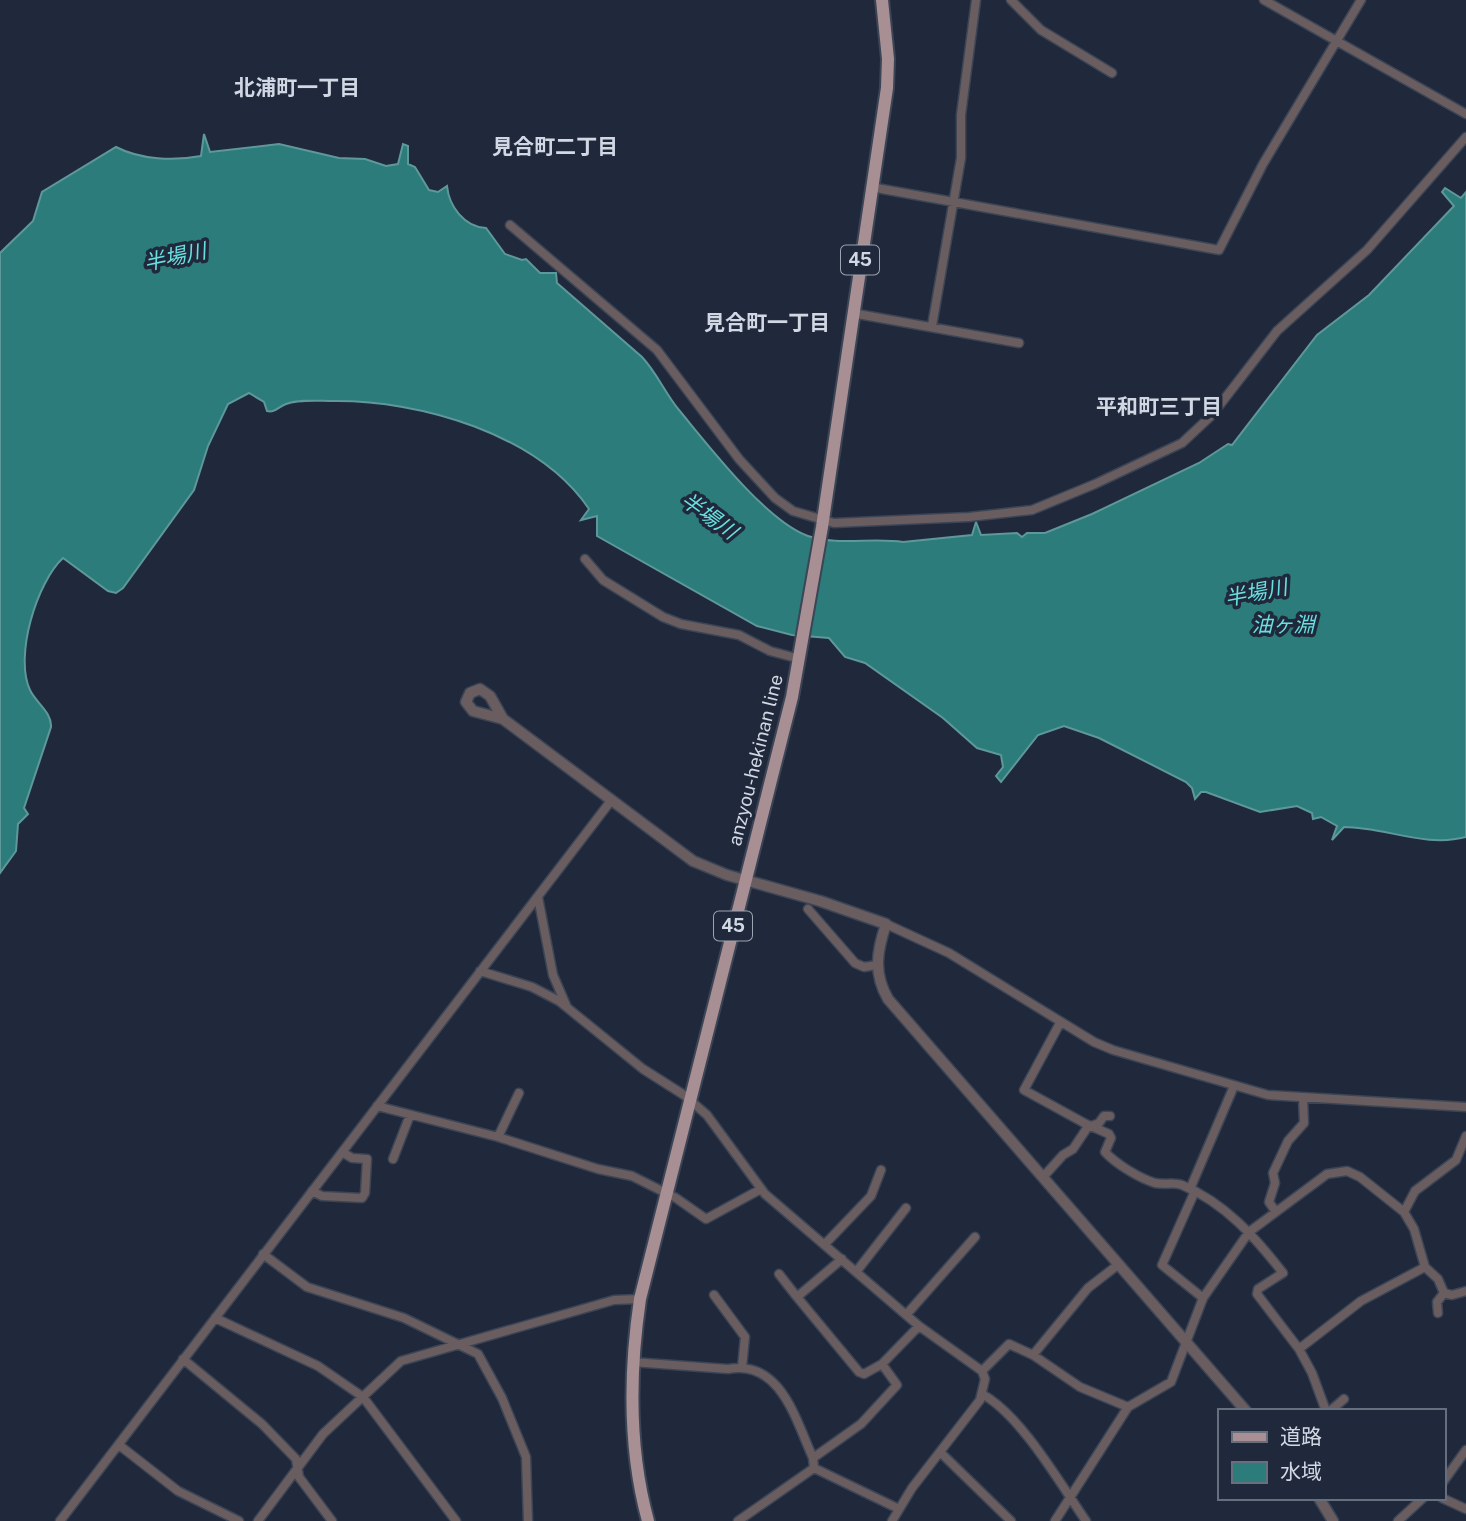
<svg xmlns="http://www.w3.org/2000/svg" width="1466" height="1521" viewBox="0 0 1466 1521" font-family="'Public Sans','Noto Sans JP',sans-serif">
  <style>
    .water { fill: #2c7c7c; stroke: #5e989b; stroke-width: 2 }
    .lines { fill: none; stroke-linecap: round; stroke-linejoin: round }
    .minor-casing { stroke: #3c4556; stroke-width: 11 }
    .tertiary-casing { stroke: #3c4556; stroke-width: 13 }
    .primary-casing { stroke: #3c4556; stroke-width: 16 }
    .minor { stroke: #695d5f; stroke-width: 8 }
    .tertiary { stroke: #695d5f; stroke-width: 10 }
    .primary { stroke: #a78f94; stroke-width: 12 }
    .labels { text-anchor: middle; stroke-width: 7; stroke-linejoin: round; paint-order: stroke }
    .shield { fill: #20293b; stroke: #9ca4b1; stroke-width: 2 }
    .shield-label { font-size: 18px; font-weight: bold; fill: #d1d8e4 }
    .street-label { font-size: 19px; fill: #d1d8e4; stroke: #20293b }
    .neighbourhood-label { font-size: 21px; font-weight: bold; fill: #d1d8e4; stroke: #20293b }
    .water-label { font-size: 21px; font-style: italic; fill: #69dfdf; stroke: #20293b }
  </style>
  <rect width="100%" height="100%" fill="#20293b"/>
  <!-- water -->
  <path class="water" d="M204,134l6,18 69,-8 60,14 26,1 21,7 12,-2 5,-20 5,2v18l7,3 14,23 9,2 9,-6c2,20 17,41 39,42l19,26 17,6 4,-1 14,14h16l1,10 85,74c15,16 23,36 37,53 29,35 87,111 129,126 30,10 65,1 95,6l69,-7 4,-13 5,13 36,-2 5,4 5,-4h18l47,-19 107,-51 29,-19 4,1 85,-110 52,-40 85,-89 -12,-14 3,-4 16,10 5,-6v645c-41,11 -81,-10 -122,-10l-12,13 5,-14 -16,-9 -8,2 -1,-6 -15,-7 -37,6 -54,-20h-5l-6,7 -3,-11 -6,-6 -87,-44 -35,-12 -26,9 -37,47 -5,-6 7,-9 -2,-12 -24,-7 -34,-30 -78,-55 -20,-6 -16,-19 -37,-3 -35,-9 -160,-90v-20l-16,4 8,-11c-51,-75 -169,-109 -256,-108 -15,0 -33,-2 -47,3 -8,3 -11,9 -19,7l-3,-9 -15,-9 -21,11 -20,42 -14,44 -71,98 -7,5 -8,-2 -45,-33c-26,24 -49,98 -33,132 6,13 22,22 21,37l-27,81 4,6 -10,10 -2,27 -16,22v-620l33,-32 9,-29 74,-45c25,13 58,14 85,9z"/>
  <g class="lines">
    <!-- minor casing -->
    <g class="minor-casing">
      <path id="minor" d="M1011,0l30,30 71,43
        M1264,0l202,114
        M871,187l348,63 44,-86 98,-164
        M510,225l147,125 82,109 36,39 18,13 41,12 135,-6 63,-7 63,-26 87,-41 30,-28 65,-84 90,-81 99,-113
        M852,313l167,30
        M932,326l29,-168v-43l15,-115
        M585,559l18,21 60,37 18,7 58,11 31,16 30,8
        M538,897l15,78 13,30
        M808,909l47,54 9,4 13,-2
        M886,924l63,29 145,89 19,8 155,45 198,12
        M480,971l52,16 27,14 84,68 41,26 23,20 58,79 154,132 63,45 3,8 -5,21 -68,88 -20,33
        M1060,1023l-36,67 62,34 23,10 2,4 -6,14c11,12 34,26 50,31 10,2 18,-1 27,2 43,18 73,52 101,88l-25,16 -1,5 42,55 13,24 14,38
        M377,1106l121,31 100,32 34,7 44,22 30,21 55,-30
        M498,1137l21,-44
        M393,1159l17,-44
        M1044,1176l19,-21 10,-6 14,-21 12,-5 5,-7h6
        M1190,1189l44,-103
        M312,1191l10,5 40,2 3,-5 2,-34 -15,-1 -10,-6
        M1195,1191l-33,74 41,33
        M1276,1212l-7,-10 6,-19 -2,-10 15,-32 16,-18 -1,-25
        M1404,1212l11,-21 41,-31 10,-24
        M825,1244l46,-48 10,-26
        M263,1254l44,33 97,31 74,36 24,44 24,59 2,64
        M842,1259l-45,38 62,75 5,2 18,-10 37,-38
        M856,1272l50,-64
        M779,1274l18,23
        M1444,1293l8,2 14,-4
        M714,1295l31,42 -3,30
        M906,1315l69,-78
        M215,1318l103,48 45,31 93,124
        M1299,1349l62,-48 64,-34
        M1033,1355l55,-67 31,-24
        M183,1359l79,65 34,35 3,18 33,44
        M632,1362l96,7c53,-10 68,52 85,89l1,10
        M982,1371l27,-27 24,11 47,32 48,20
        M982,1394c39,21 79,91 104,127
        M1330,1411l14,-12
        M119,1445l59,46 61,30
        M940,1452l71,69
        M813,1458l48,-34 36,-39 -15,-21
        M814,1468l83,40
        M1443,1482l23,-32
        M1442,1498l24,11
        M60,1521l550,-719
        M258,1521l65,-87 78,-73 213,-61 26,-1
        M738,1521l76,-53
        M1055,1521l73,-114 43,-25 32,-84 46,-66 78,-58 20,-3 13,6 44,35 10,17 11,38 13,12 6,14 -7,9 1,11
        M1398,1521l25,-23"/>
    </g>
    <!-- tertiary casing -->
    <g class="tertiary-casing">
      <path id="tertiary" d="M503,719l-13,-23 -10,-7 -10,4 -4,9 7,9 30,8 190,142 34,14 93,26 66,23c-9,27 -13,49 2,75l358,412
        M1319,1498l14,23"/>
    </g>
    <!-- primary casing -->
    <g class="primary-casing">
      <path id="primary" d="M648,1521c-20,-73 -19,-147 -8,-222l152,-602 30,-170 65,-439 1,-29 -6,-59"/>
    </g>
    <!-- minor -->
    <use href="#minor" class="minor"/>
    <!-- tertiary -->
    <use href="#tertiary" class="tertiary"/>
    <!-- primary -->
    <use href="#primary" class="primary"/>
  </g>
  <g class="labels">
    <!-- shield labels -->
    <g class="shield">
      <rect x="841" y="245.5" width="38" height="29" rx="5"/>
      <rect x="714" y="911.5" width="38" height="29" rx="5"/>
    </g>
    <g class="shield-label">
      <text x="860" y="266">45</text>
      <text x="733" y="932">45</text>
    </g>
    <!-- street labels -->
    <g class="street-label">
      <text transform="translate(755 760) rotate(-76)" y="7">anzyou-hekinan line</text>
    </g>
    <!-- neighbourhood labels -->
    <g class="neighbourhood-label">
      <text x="297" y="95">北浦町一丁目</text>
      <text x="555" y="154">見合町二丁目</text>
      <text x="767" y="330">見合町一丁目</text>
      <text x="1159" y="414">平和町三丁目</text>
    </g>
    <!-- water labels -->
    <g class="water-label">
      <text transform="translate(175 257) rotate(-12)" y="7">半場川</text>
      <text transform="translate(709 516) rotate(36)" y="7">半場川</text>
      <text transform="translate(1256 593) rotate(-11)" y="7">半場川</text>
      <text x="1283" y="632">油ヶ淵</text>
    </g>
  </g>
  <!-- legend -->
  <rect x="1218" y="1409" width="228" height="91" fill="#20293b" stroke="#676f7f" stroke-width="2"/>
  <rect x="1232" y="1432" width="35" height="10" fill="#a78f94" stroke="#676f7f" stroke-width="2"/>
  <text x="1280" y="1444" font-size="21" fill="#d1d8e4">道路</text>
  <rect x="1232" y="1462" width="35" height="21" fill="#2c7c7c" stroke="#676f7f" stroke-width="2"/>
  <text x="1280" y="1479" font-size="21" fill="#d1d8e4">水域</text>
</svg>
